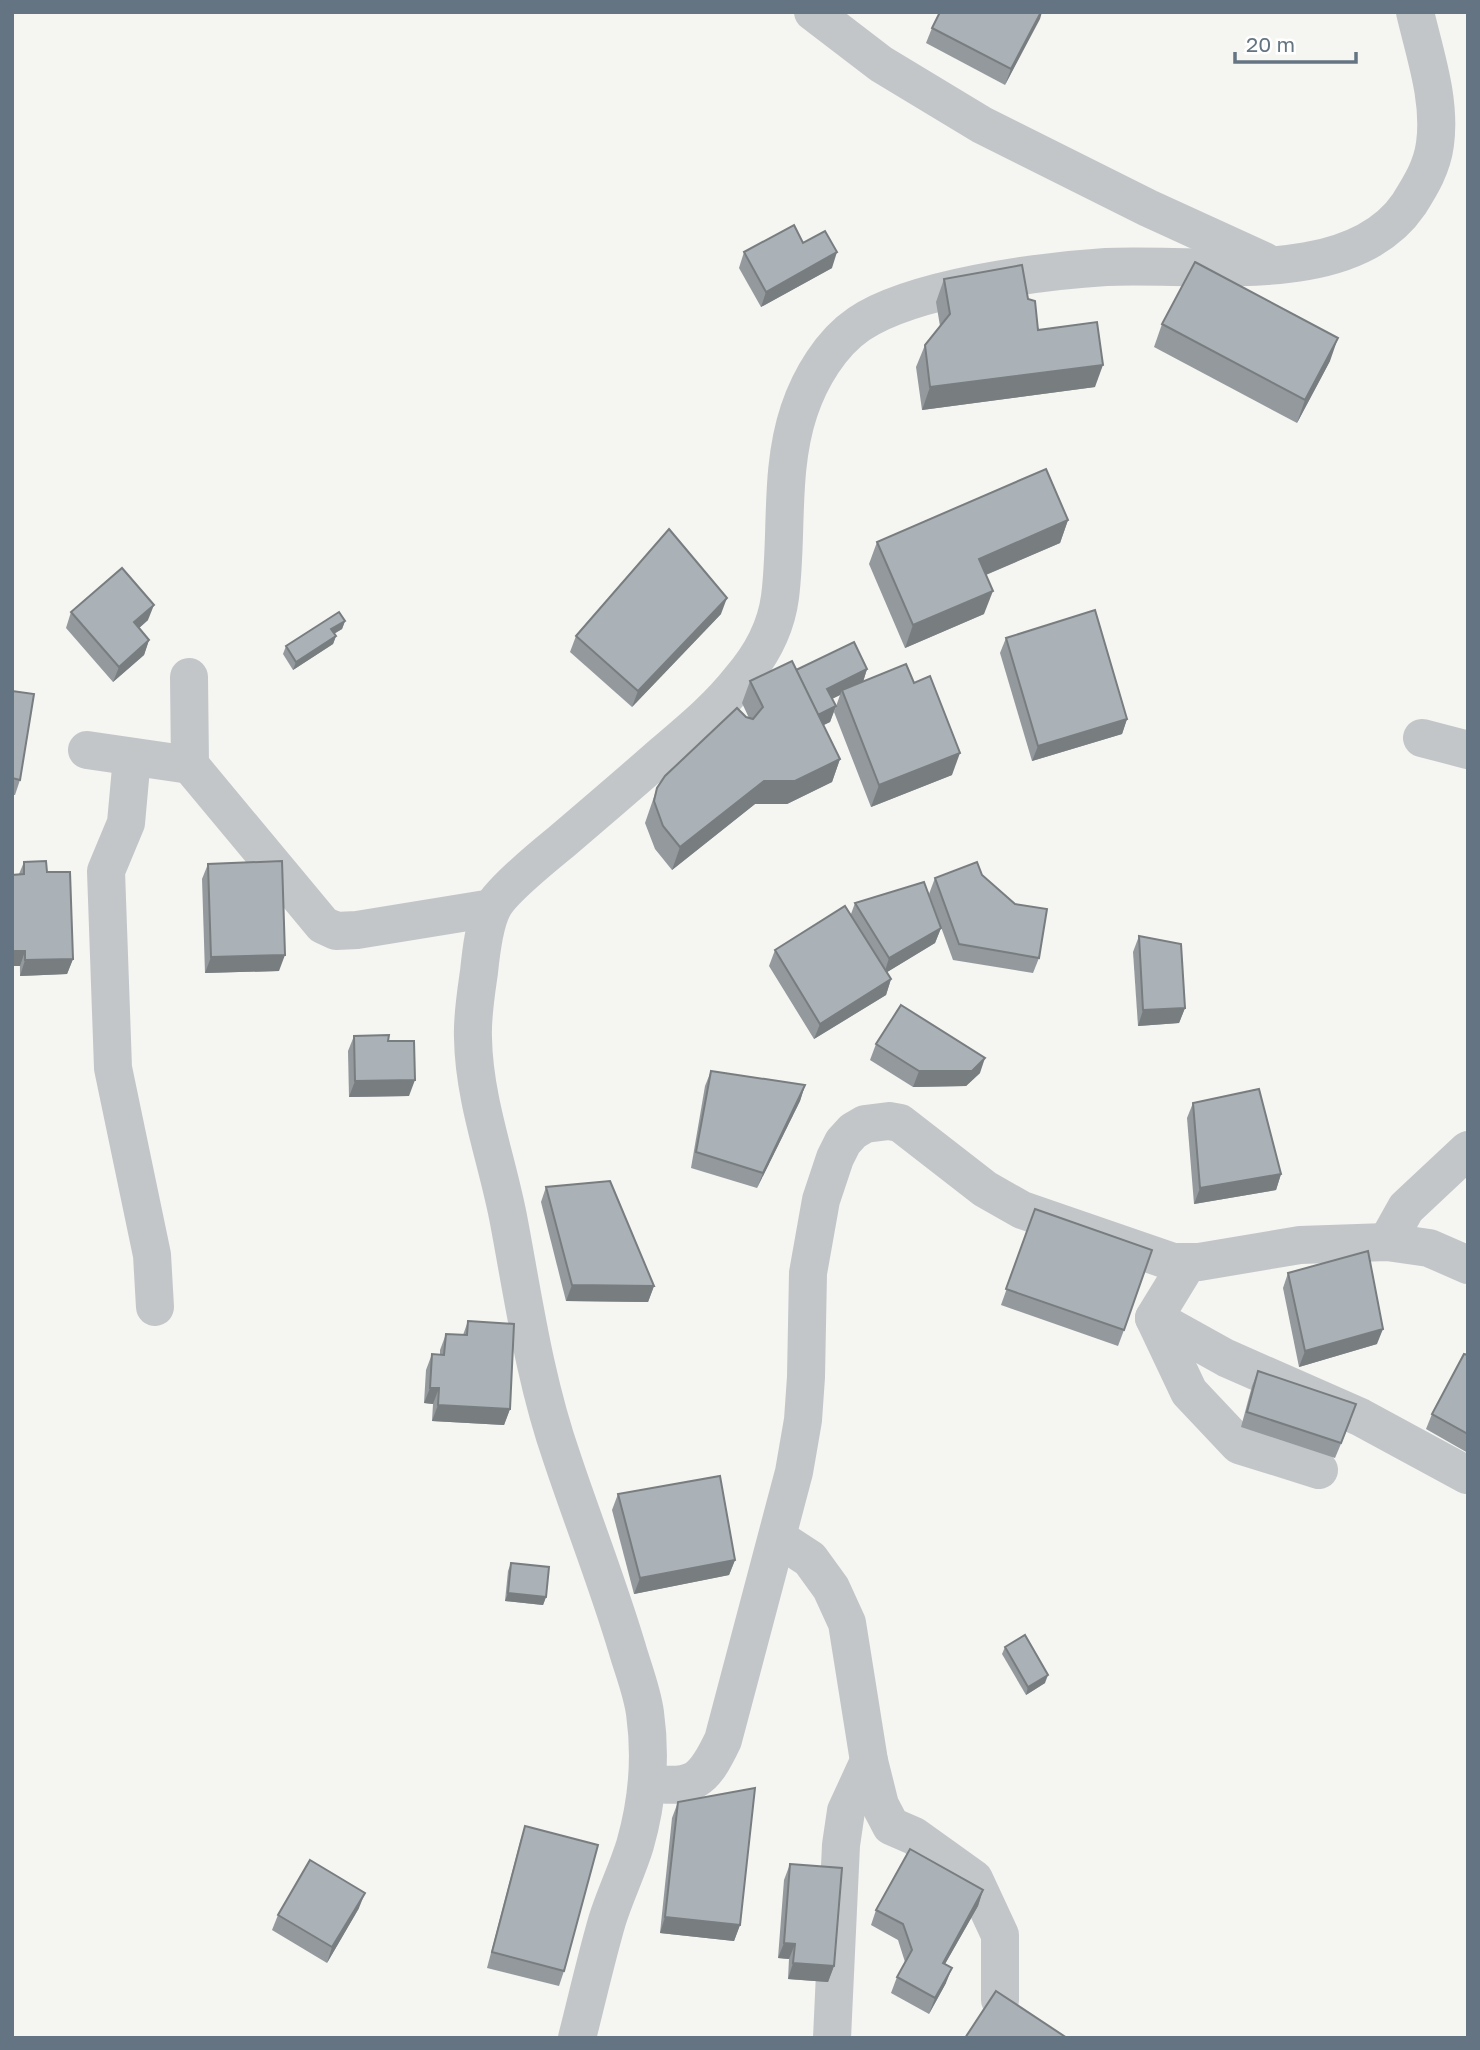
<svg xmlns="http://www.w3.org/2000/svg" width="1480" height="2050" viewBox="0 0 1480 2050" font-family="'Golos Text',sans-serif">
<style>
.lines{fill:none;stroke-linecap:round;stroke-linejoin:round}
.minor{stroke:#c2c6c9;stroke-width:38}
.wall{fill:#93999d}
.shaded-wall{fill:#787d80}
.building{fill:#abb2b7;stroke:#787d80;stroke-width:2}
</style>
<rect width="100%" height="100%" fill="#f5f5f1"/>
<g class="lines">
<g class="minor">
<path d="M813,12L881,64L982,125L1148,208L1264,261"/>
<path d="M189,677L190,765L323,925L336,931L357,930L492,908"/>
<path d="M1422,738L1468,750"/>
<path d="M87,750L190,765"/>
<path d="M132,757L126,823L106,871L113,1068L152,1255L155,1307"/>
<path d="M1387,1242L1406,1208L1468,1150"/>
<path d="M1187,1264L1154,1318L1226,1358L1360,1417L1467,1475"/>
<path d="M1154,1318L1189,1392L1239,1445L1319,1470"/>
<path d="M778,1538L810,1559L831,1588L847,1623L869,1761L880,1805L891,1826L914,1836L974,1879L1000,1935V2000"/>
<path d="M648,1783C694,1789 703,1782 723,1740L794,1472L803,1420L806,1377L808,1273L821,1200L835,1158L843,1142L853,1131L865,1124L889,1121L900,1123L985,1189L1022,1210L1173,1262H1199L1300,1245L1387,1242L1429,1248L1468,1265"/>
<path d="M577,2038C587,1999 596,1959 607,1921C615,1895 627,1871 635,1845C647,1803 651,1756 645,1713C642,1691 633,1669 627,1648C608,1584 583,1521 562,1458C535,1381 524,1302 509,1222C498,1162 474,1101 473,1038C472,1017 476,993 479,972C481,952 484,924 493,907C502,890 545,855 561,842C595,813 629,784 663,754C690,731 718,708 740,680C760,657 776,628 780,597C788,535 779,471 799,411C810,378 831,343 859,324C912,288 1041,271 1106,267C1195,262 1351,290 1409,204C1421,185 1432,167 1435,144C1441,100 1425,55 1415,12"/>
<path d="M832,2038L841,1845L846,1811L869,1761"/>
</g>
</g>
<g class="wall">
<path d="M940,12H1042L1005,85L926,43L932,28Z"/>
<path d="M803,243L832,268L761,307L739,268L744,252Z"/>
<path d="M944,279L1028,299L1038,330L1095,387L922,410L916,367L925,345L940,326L936,302Z"/>
<path d="M1162,324L1330,361L1297,423L1154,347Z"/>
<path d="M1068,520L1060,543L986,575L984,614L905,648L869,564L877,542Z"/>
<path d="M71,612L148,620L139,628L149,640L144,655L113,682L66,628Z"/>
<path d="M721,614L632,707L570,652L576,636Z"/>
<path d="M345,621L342,629L334,634L336,636L333,644L293,670L283,654L286,646Z"/>
<path d="M1006,638L1127,719L1122,734L1032,761L1000,653Z"/>
<path d="M867,669L863,682L952,775L871,807L834,712L840,695L832,699L836,706L830,722L823,725L840,759L832,782L787,804H755L672,870L655,849L645,823L657,788L746,717L749,718L742,703L750,681L796,670Z"/>
<path d="M12,691L20,780L15,795H12Z"/>
<path d="M24,862L47,872L73,959L67,974L20,976L19,874Z"/>
<path d="M208,864L279,971L205,973L202,879Z"/>
<path d="M935,878L1039,958L1033,973L953,960L929,894Z"/>
<path d="M855,903L941,928L935,943L887,972L891,979L886,995L814,1039L769,966L775,950L851,914Z"/>
<path d="M1139,936L1185,1008L1179,1023L1138,1026L1133,952Z"/>
<path d="M354,1036L388,1041L409,1096L349,1097L348,1051Z"/>
<path d="M876,1044L980,1073L966,1086L913,1087L870,1060Z"/>
<path d="M711,1071L805,1085L800,1101L757,1188L691,1168L705,1086Z"/>
<path d="M1193,1103L1281,1174L1276,1190L1194,1204L1187,1118Z"/>
<path d="M546,1187L654,1286L648,1302L566,1301L541,1202Z"/>
<path d="M1035,1209L1124,1330L1118,1346L1001,1305Z"/>
<path d="M1288,1273L1377,1344L1299,1367L1283,1288Z"/>
<path d="M468,1321L510,1409L504,1425L432,1421L433,1404L424,1403L426,1370L432,1354H440V1350L446,1334L463,1335Z"/>
<path d="M1468,1355V1453L1426,1429L1432,1414Z"/>
<path d="M1258,1371L1351,1420L1335,1458L1241,1427L1252,1386Z"/>
<path d="M618,1494L735,1560L729,1575L634,1594L612,1510Z"/>
<path d="M511,1563L546,1597L543,1605L505,1601L508,1571Z"/>
<path d="M1005,1647L1045,1683L1026,1695L1002,1654Z"/>
<path d="M678,1802L740,1925L734,1941L660,1933L672,1818Z"/>
<path d="M525,1826L564,1971L559,1986L487,1968L520,1842Z"/>
<path d="M790,1864L834,1966L828,1982L788,1979L789,1959L778,1958L784,1880Z"/>
<path d="M983,1890L978,1906L945,1964L946,1983L929,2014L891,1993L897,1977L905,1962L898,1940L871,1925L876,1910Z"/>
<path d="M359,1908L327,1963L272,1930L278,1915Z"/>
</g>
<g class="shaded-wall">
<path d="M1041,12H1042L1040,19L1005,85L1011,69Z"/>
<path d="M837,252L832,268L761,307L766,292Z"/>
<path d="M1338,338L1330,361L1297,423L1305,400Z"/>
<path d="M1103,365L1095,387L922,410L930,387Z"/>
<path d="M1068,520L1060,543L971,581L979,559Z"/>
<path d="M993,591L984,614L905,648L913,625Z"/>
<path d="M727,598L721,614L632,707L638,691Z"/>
<path d="M154,605L148,620L128,638L134,622Z"/>
<path d="M345,621L342,629L328,637L331,629Z"/>
<path d="M336,636L333,644L293,670L296,662Z"/>
<path d="M149,640L144,655L113,682L119,667Z"/>
<path d="M867,669L862,685L842,690L840,695L821,704L827,689Z"/>
<path d="M836,706L830,722L808,733L813,717Z"/>
<path d="M1127,719L1122,734L1032,761L1038,746Z"/>
<path d="M960,753L952,775L871,807L879,785Z"/>
<path d="M840,759L832,782L787,804H755L672,870L680,847L764,781Z"/>
<path d="M941,928L935,943L884,974L889,958Z"/>
<path d="M12,951H25L20,966H12Z"/>
<path d="M285,955L279,971L205,973L211,957Z"/>
<path d="M73,959L67,974L20,976L25,960Z"/>
<path d="M891,979L886,995L814,1039L820,1024Z"/>
<path d="M1185,1008L1179,1023L1138,1026L1143,1010Z"/>
<path d="M985,1058L980,1073L966,1086L913,1087L919,1071Z"/>
<path d="M415,1080L409,1096L349,1097L355,1081Z"/>
<path d="M805,1085L800,1101L757,1188L763,1173Z"/>
<path d="M1281,1174L1276,1190L1194,1204L1200,1188Z"/>
<path d="M572,1285L654,1286L648,1302L566,1301Z"/>
<path d="M1383,1329L1377,1344L1299,1367L1305,1351Z"/>
<path d="M430,1388H439L433,1404L424,1403Z"/>
<path d="M438,1405L510,1409L504,1425L432,1421Z"/>
<path d="M735,1560L729,1575L634,1594L640,1578Z"/>
<path d="M508,1593L546,1597L543,1605L505,1601Z"/>
<path d="M1048,1675L1045,1683L1026,1695L1028,1687Z"/>
<path d="M983,1890L978,1906L937,1978L943,1963Z"/>
<path d="M365,1893L359,1908L327,1963L332,1947Z"/>
<path d="M665,1917L740,1925L734,1941L660,1933Z"/>
<path d="M784,1943L795,1944L789,1959L778,1958Z"/>
<path d="M793,1963L834,1966L828,1982L788,1979Z"/>
<path d="M952,1968L946,1983L929,2014L935,1998Z"/>
</g>
<g class="building">
<path d="M940,12H1041L1011,69L932,28Z"/>
<path d="M794,225L803,243L825,231L837,252L766,292L744,252Z"/>
<path d="M1195,262L1338,338L1305,400L1162,324Z"/>
<path d="M1022,265L1028,299L1035,301L1038,330L1097,322L1103,365L930,387L925,345L950,314L944,279Z"/>
<path d="M1046,469L1068,520L979,559L993,591L913,625L877,542Z"/>
<path d="M669,529L727,598L638,691L576,636Z"/>
<path d="M122,568L154,605L134,622L149,640L119,667L71,612Z"/>
<path d="M1095,610L1127,719L1038,746L1006,638Z"/>
<path d="M339,612L345,621L331,629L336,636L296,662L286,646Z"/>
<path d="M854,642L867,669L827,689L836,706L818,715L796,670Z"/>
<path d="M792,661L840,759L795,781H764L680,847L663,826L654,801L657,788L665,776L737,708L746,717L753,719L763,707L750,681Z"/>
<path d="M906,664L914,683L930,676L960,753L879,785L842,690Z"/>
<path d="M12,691L34,694L20,780L12,778Z"/>
<path d="M46,861L47,872H70L73,959L25,960V951H12V875L24,874V862Z"/>
<path d="M282,861L285,955L211,957L208,864Z"/>
<path d="M977,862L982,875L1015,904L1047,909L1039,958L959,944L935,878Z"/>
<path d="M924,882L941,928L889,958L855,903Z"/>
<path d="M845,906L891,979L820,1024L775,950Z"/>
<path d="M1139,936L1181,944L1185,1008L1143,1010Z"/>
<path d="M901,1005L985,1058L972,1071H919L876,1044Z"/>
<path d="M389,1035L388,1041H414L415,1080L355,1081L354,1036Z"/>
<path d="M711,1071L805,1085L763,1173L696,1152Z"/>
<path d="M1259,1089L1281,1174L1200,1188L1193,1103Z"/>
<path d="M610,1181L654,1286L572,1285L546,1187Z"/>
<path d="M1035,1209L1152,1250L1124,1330L1006,1289Z"/>
<path d="M1368,1251L1383,1329L1305,1351L1288,1273Z"/>
<path d="M468,1321L514,1324L510,1409L438,1405L439,1388H430L432,1354L444,1355L446,1334L467,1335Z"/>
<path d="M1464,1354L1468,1355V1434L1432,1414Z"/>
<path d="M1258,1371L1356,1404L1341,1443L1247,1412Z"/>
<path d="M720,1476L735,1560L640,1578L618,1494Z"/>
<path d="M511,1563L549,1567L546,1597L508,1593Z"/>
<path d="M1025,1635L1048,1675L1028,1687L1005,1647Z"/>
<path d="M755,1788L740,1925L665,1917L678,1802Z"/>
<path d="M525,1826L598,1845L564,1971L492,1952Z"/>
<path d="M910,1849L983,1890L943,1963L952,1968L935,1998L897,1977L912,1950L903,1924L876,1910Z"/>
<path d="M310,1860L365,1893L332,1947L278,1915Z"/>
<path d="M790,1864L842,1868L834,1966L793,1963L795,1944L784,1943Z"/>
<path d="M996,1991L1067,2038H965Z"/>
</g>
<rect width="1480" height="2050" fill="none" stroke="#647482" stroke-width="28"/>
<path d="M1235 52v10h121v-10" fill="none" stroke="#647482" stroke-width="3.5"/>
<text x="1246" y="52" font-size="21" fill="#647482" stroke="#ffffff" stroke-width="5" paint-order="stroke">20 m</text>
</svg>
